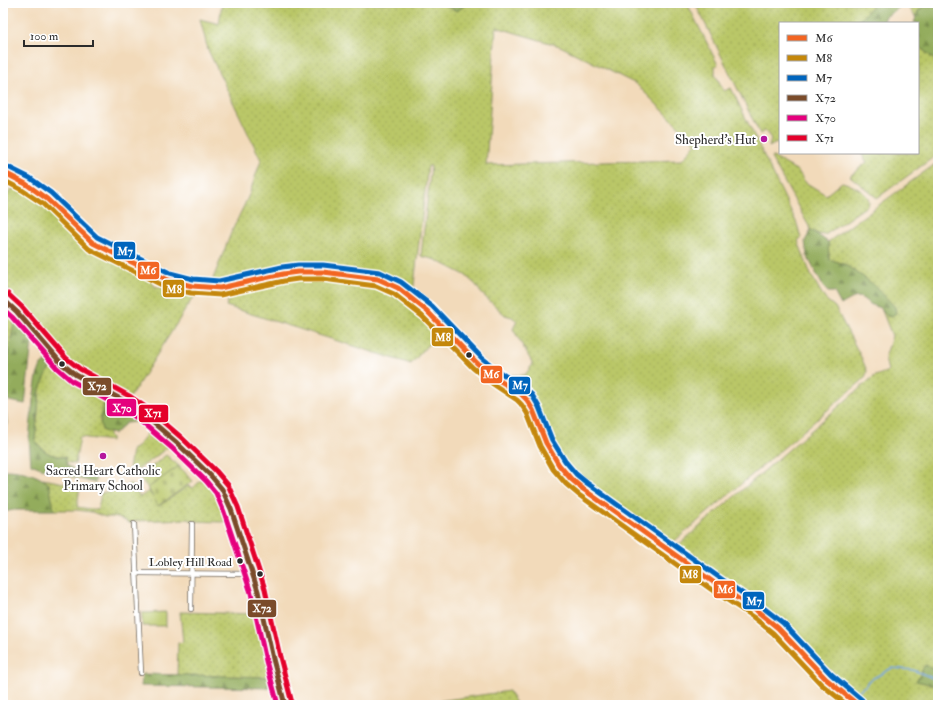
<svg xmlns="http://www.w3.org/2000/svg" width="941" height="708" viewBox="0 0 941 708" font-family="'IM FELL Double Pica',serif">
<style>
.green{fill:url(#green-dots);stroke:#72794a;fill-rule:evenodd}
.forest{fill:url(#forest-firs);stroke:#5f6c44}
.cemetery{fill:url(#cemetery-stones);stroke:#72794a}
.pitch{fill:#bac768;stroke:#72794a}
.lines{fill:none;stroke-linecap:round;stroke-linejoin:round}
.stream{stroke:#75a7e1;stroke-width:1.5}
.minor-casing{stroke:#71685d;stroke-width:6}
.tertiary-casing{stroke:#71685d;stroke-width:8}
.trunk-casing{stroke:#71685d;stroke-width:10}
.minor{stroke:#fff;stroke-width:4.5}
.tertiary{stroke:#fff;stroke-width:6}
.trunk{stroke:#fabb8c;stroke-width:8}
.bus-1-casing{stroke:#fff;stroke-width:8}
.bus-2-casing{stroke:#fff;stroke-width:8}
.bus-3-casing{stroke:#fff;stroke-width:8}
.bus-4-casing{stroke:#fff;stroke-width:8}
.bus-5-casing{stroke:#fff;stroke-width:8}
.bus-6-casing{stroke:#fff;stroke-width:8}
.bus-1{stroke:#f26522;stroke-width:5}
.bus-2{stroke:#c4870b;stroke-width:5}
.bus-3{stroke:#0065bd;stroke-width:5}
.bus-4{stroke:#7a4b2a;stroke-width:5}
.bus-5{stroke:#e5007d;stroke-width:5}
.bus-6{stroke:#e4002b;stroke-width:5}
.poi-dot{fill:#b5179e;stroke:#fff;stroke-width:1.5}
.bus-dot{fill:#2b2b2b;stroke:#fff;stroke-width:1.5}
.labels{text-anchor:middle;stroke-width:4;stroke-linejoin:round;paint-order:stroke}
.bus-label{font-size:12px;fill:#2b2b2b;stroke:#fff;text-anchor:end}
.poi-label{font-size:13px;fill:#2b2b2b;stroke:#fff;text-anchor:end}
.line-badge{stroke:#fff;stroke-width:1.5}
.badge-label{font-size:11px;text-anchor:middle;font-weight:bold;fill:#fff}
</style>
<defs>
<pattern id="green-dots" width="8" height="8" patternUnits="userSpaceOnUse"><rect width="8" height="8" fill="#bac768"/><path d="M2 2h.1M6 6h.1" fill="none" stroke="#a0ab5a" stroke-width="1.8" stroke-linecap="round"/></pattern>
<pattern id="forest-firs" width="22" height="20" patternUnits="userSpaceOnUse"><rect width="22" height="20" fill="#93ac5c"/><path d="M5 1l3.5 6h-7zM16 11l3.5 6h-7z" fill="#788c4c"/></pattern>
<pattern id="cemetery-stones" width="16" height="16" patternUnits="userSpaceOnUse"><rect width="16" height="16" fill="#bac768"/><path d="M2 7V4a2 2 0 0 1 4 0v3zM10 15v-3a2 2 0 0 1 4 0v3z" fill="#a0ab5a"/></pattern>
</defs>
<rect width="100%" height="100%" fill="#fff"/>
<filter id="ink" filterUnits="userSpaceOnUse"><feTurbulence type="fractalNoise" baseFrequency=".025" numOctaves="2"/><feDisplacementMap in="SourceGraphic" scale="8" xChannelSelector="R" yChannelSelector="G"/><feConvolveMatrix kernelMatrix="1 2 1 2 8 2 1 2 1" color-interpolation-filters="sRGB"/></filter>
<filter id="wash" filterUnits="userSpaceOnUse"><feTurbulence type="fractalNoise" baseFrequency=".012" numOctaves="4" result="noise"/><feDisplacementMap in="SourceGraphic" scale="16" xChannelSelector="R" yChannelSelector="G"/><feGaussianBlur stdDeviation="0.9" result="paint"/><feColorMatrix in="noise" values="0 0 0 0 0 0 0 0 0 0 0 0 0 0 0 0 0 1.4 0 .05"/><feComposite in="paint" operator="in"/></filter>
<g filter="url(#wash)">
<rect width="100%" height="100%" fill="#f2daba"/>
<g class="green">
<path d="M222,3H441L457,11L468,3H687L718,65L715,66V74L724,91L731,88L791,211L797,224L801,238L798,241L811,275L825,299L835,307L861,357L867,371L865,378L671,544L568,469L548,436L533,400L523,390L509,380L511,375H525L533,364L513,329L517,321L512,317L505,315L481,293L476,285L465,275L436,260L421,256L431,166H428L413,293L390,277L378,273L310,266L286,268L235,281L211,284L231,233L249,195L261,160L208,50L200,19L219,24ZM496,27L560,46L636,84L696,143L682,160L486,165Z"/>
<path d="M695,3H875L857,23H780V141L769,147L771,139L767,132L764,131L760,134Z"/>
<path d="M906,3H928L918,11L916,18L910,9L904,5Z"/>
<path d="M919,46L938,63V154L877,198L850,176L867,162L861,153H918Z"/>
<path d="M773,157L798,171L805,182L826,195L842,182C851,184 874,195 868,205L825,235L818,234L811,230L771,158Z"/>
<path d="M938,162V535L933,541L938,547V670L925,666L938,675V705H870L846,685L780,624L676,547L873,377L888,371L885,358L892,336L881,308L887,316H892L844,264L829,259L828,242Z"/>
<path d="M19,184L41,199L55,210L82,238L92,245L149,277L154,286L194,296L129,399L70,366L33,324L3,282V197Z"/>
<path d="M302,274C326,274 372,277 392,288C409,296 427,316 441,330L411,364L226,306L232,290L279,278Z"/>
<path d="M3,308L15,319L5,370L3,395Z"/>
<path d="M49,367L106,399C102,409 97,421 103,431L109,433V436L111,437V441L80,437L75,464L66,462L65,457C50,456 43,452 35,440L40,389Z"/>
<path d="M153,426L173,443L154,458L128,476L132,450L136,448Z"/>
<path d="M166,455L179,466L148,488L139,477Z"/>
<path d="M205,476C218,490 224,502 230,520L222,522L192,521L188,519L135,521L132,524L118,517H105L92,512L77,510H54L49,484L43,479L80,486L77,507L98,510L101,493L124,488L130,483L140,497L149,491L159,506L188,486L193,488Z"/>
<path d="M180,612L257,614L271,677L177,676L178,643L183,642Z"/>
<path d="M509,691L517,705H411Z"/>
</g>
<g class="forest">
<path d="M441,3H468L457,11Z"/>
<path d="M875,3H906L885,17L884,23H857Z"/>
<path d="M928,3H938V63L919,46L918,47V23H914L918,11Z"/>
<path d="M811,230L828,242L829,259L844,264L862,276L874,285L895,307L896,313L892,316H887L881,308C858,303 867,288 841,305L834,292H828L824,288L807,256L805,241Z"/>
<path d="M15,319L32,341L25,404L9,401L3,395L5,370Z"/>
<path d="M48,361H51V365L40,389L35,440C43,452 50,456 65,457L67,465L77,471L80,475L96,479L95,483L46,470L31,464L29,439L33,400L37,376L41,365Z"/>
<path d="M94,390L117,401L145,419L143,421L126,423L114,434L103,431C97,421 102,409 106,399L92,391Z"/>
<path d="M3,410L6,413L7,424L3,432Z"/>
<path d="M3,470C20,470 36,473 49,484L54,510H14L3,512Z"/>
<path d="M925,665L938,670V686L916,681Z"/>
<path d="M142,674L271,677L274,688L141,686Z"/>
</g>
<path class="cemetery" d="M179,466L193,481L158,506L148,488Z"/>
<path class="pitch" d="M166,612V626H142V613Z"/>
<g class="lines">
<g class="stream">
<path d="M935,541L938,540"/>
<path d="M857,692L866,685L868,681L892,668L913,670L938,680"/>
</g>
</g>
</g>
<g filter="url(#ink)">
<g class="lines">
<g class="minor-casing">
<g id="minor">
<path d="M134,524L141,673"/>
<path d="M136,573L252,574"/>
<path d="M191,609L192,524"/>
</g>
</g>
<g class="tertiary-casing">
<path id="tertiary" d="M3,172C24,182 43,194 60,210C71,221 80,233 93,243L168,280L192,286L220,288L283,274L298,272H323L378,279L398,288L427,311L477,363L497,379L521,394L527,400L533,410L546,443L559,465L571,479L583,489L716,584L757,611L778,628L826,679L858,705"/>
</g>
<g class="trunk-casing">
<path id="trunk" d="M3,299L17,312L61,363L76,375L128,403L142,413L177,443L211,476L222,489L231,509L258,591L273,659L285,705"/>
</g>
<use href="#minor" class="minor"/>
<use href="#tertiary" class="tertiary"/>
<use href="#trunk" class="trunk"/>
<g class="bus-1-casing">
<path id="bus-1" d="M3,172L26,184L47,199L93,243L168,280L192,286L220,288L283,274L298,272H323L378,279L398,288L427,311L477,363L497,379L521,394L527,400L533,410L546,443L559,465L571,479L583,489L716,584L757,611L778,628L826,679L858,705"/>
</g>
<g class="bus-2-casing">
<path id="bus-2" d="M3,180L22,190L43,204L89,249L166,287L191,293L220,295L284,281L298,279H323L376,286L394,294L422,316L473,368L493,384L517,400L521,404L527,413L540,446L553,469L566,484L579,495L712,590L753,617L773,633L821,684L847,705"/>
</g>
<g class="bus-3-casing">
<path id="bus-3" d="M6,166L30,178L51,193L97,237L170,273L193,279L219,281L282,267L298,265H323L380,272L401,282L432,306L482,358L501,373L525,389L532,395L539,407L552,440L565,461L576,474L587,483L720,578L761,606L783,623L831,674L862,700"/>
</g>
<g class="bus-4-casing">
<path id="bus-4" d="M3,299L17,312L61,363L76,375L128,403L142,413L177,443L211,476L222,489L231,509L258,591L273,659L285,705"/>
</g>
<g class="bus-5-casing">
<path id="bus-5" d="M3,309L12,317L57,368L72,381L124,409L138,419L172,448L206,481L216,493L224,512L251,593L266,661L278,705"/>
</g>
<g class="bus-6-casing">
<path id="bus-6" d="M8,294L22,307L66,358L80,369L131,397L147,408L182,438L216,471L228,485L238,507L265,589L280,657L292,703"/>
</g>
<use href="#bus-1" class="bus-1"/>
<use href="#bus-2" class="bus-2"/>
<use href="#bus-3" class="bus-3"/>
<use href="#bus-4" class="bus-4"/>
<use href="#bus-5" class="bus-5"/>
<use href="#bus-6" class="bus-6"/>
</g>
</g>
<g class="poi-dot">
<circle cx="764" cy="139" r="4"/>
<circle cx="103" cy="456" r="4"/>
</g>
<g class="bus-dot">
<circle cx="469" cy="355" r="3.5"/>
<circle cx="62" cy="364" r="3.5"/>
<circle cx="240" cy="561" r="3.5"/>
<circle cx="260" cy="574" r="3.5"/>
</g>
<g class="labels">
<g class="bus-label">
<text x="232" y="566">Lobley Hill Road</text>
</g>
<g class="poi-label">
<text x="756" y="144">Shepherd's Hut</text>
<text x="103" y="475" text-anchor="middle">Sacred Heart Catholic<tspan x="103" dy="15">Primary School</tspan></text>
</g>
</g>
<g class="line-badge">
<rect x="113" y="241" width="23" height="19" rx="4" fill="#0065bd"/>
<rect x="137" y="261" width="23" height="19" rx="4" fill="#f26522"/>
<rect x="162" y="279" width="23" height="19" rx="4" fill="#c4870b"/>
<rect x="431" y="327" width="23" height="20" rx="4" fill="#c4870b"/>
<rect x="480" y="365" width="23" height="19" rx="4" fill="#f26522"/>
<rect x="508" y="376" width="23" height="19" rx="4" fill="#0065bd"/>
<rect x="82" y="377" width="30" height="19" rx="4" fill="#7a4b2a"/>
<rect x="106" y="398" width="31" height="19" rx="4" fill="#e5007d"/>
<rect x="138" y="404" width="31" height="19" rx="4" fill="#e4002b"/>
<rect x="679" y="565" width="23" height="19" rx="4" fill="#c4870b"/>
<rect x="713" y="580" width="23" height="19" rx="4" fill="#f26522"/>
<rect x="742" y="591" width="23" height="19" rx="4" fill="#0065bd"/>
<rect x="247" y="599" width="30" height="19" rx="4" fill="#7a4b2a"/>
</g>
<g class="badge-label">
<text x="125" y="255">M7</text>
<text x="148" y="274">M6</text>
<text x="174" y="293">M8</text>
<text x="443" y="341">M8</text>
<text x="491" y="378">M6</text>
<text x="520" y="389">M7</text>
<text x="97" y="390">X72</text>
<text x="122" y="412">X70</text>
<text x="153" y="417">X71</text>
<text x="690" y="578">M8</text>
<text x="725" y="593">M6</text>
<text x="754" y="605">M7</text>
<text x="262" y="612">X72</text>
</g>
<rect width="941" height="708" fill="none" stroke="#fff" stroke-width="16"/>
<rect x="779" y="22" width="140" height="132" fill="#ffffff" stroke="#aaaaaa"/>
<rect x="787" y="35" width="20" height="6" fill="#f26522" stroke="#aaaaaa"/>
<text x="815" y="42" font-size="12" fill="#2b2b2b">M6</text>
<rect x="787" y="55" width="20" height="6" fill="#c4870b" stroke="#aaaaaa"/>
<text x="815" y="62" font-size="12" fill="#2b2b2b">M8</text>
<rect x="787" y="75" width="20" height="6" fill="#0065bd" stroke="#aaaaaa"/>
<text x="815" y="82" font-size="12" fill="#2b2b2b">M7</text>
<rect x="787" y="95" width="20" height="6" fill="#7a4b2a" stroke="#aaaaaa"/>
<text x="815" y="102" font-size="12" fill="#2b2b2b">X72</text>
<rect x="787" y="115" width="20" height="6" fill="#e5007d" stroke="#aaaaaa"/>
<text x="815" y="122" font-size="12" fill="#2b2b2b">X70</text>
<rect x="787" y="135" width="20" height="6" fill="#e4002b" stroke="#aaaaaa"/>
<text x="815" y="142" font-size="12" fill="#2b2b2b">X71</text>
<path d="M24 40v6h69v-6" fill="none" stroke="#2b2b2b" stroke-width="2"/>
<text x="30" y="40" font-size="12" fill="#2b2b2b" stroke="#ffffff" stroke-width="3" paint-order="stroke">100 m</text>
</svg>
